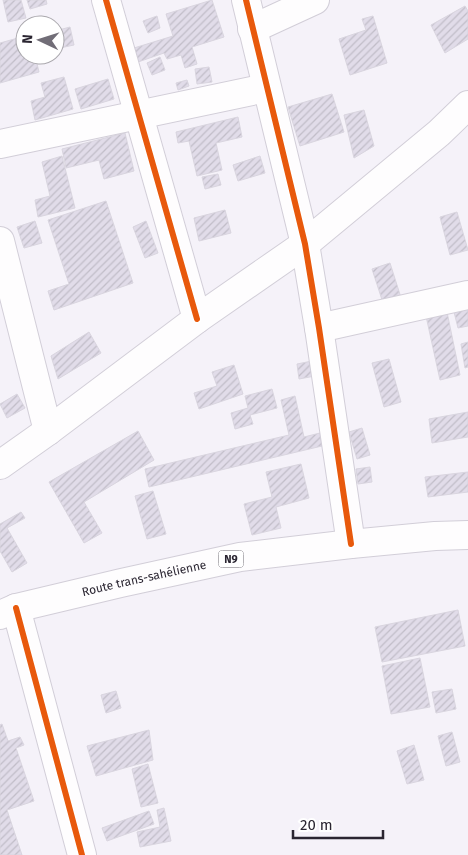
<svg xmlns="http://www.w3.org/2000/svg" width="468" height="855" viewBox="0 0 468 855" font-family="'Fira Sans',sans-serif">
<style>
.building{fill:url(#building-hatch);stroke:#d9d5df}
.lines{fill:none;stroke-linecap:round;stroke-linejoin:round}
.minor-casing{stroke:#d2ced8;stroke-width:30}
.highway-casing{stroke:#d2ced8;stroke-width:30}
.minor{stroke:#fefdfe;stroke-width:28}
.highway{stroke:#fefdfe;stroke-width:28}
.cycleway-casing{stroke:#fff;stroke-width:9}
.cycleway{stroke:#e8590c;stroke-width:6}
.labels{text-anchor:middle;stroke-width:4;stroke-linejoin:round;paint-order:stroke}
.shield{fill:#fff;stroke:#6a666f;stroke-width:1}
.shield-label{font-size:11px;font-weight:bold;fill:#2a2531}
.street-label{font-size:12px;fill:#2a2531;stroke:#fff}
</style>
<defs>
<pattern id="building-hatch" width="6" height="6" patternUnits="userSpaceOnUse" patternTransform="scale(1.25)"><rect width="6" height="6" fill="#e1dce9"/><path d="M-1 1l2-2M0 6l6-6M5 7l2-2" fill="none" stroke="#c1bdc8"/></pattern>
</defs>
<rect width="100%" height="100%" fill="#f5f2f9"/>
<g class="building">
<path d="M3,0H21L26,18L8,22Z"/>
<path d="M27,0H46L47,4L30,9Z"/>
<path d="M212,0L224,37L192,47L197,64L185,68L181,55L167,59L164,53L138,62L134,48L173,36L166,14Z"/>
<path d="M465,6L468,11V39L445,53L431,25Z"/>
<path d="M157,16L160,28L148,33L143,21Z"/>
<path d="M373,16L387,63L350,75L339,39L366,30L362,19Z"/>
<path d="M70,27L74,45L55,49V31Z"/>
<path d="M25,36V55H35L39,72L0,83V43Z"/>
<path d="M160,57L165,70L152,75L147,63Z"/>
<path d="M209,67L212,82L197,84L195,69Z"/>
<path d="M64,77L73,109L35,120L31,101L45,97L41,83Z"/>
<path d="M108,79L114,99L81,109L75,89Z"/>
<path d="M187,80L189,86L178,90L176,83Z"/>
<path d="M332,94L344,132L300,146L288,107Z"/>
<path d="M364,110L374,146L354,158L344,115Z"/>
<path d="M238,117L242,137L216,143L222,170L197,176L189,141L178,143L176,132Z"/>
<path d="M125,133L134,171L104,179L99,160L66,168L62,149Z"/>
<path d="M62,156L75,208L38,217L35,200L50,196L42,162Z"/>
<path d="M260,156L265,173L238,181L233,165Z"/>
<path d="M218,174L221,185L205,189L202,177Z"/>
<path d="M106,201L133,283L54,310L48,291L69,284L48,220Z"/>
<path d="M225,210L231,233L199,241L194,218Z"/>
<path d="M457,212L468,250L450,255L440,217Z"/>
<path d="M35,221L42,243L24,248L17,227Z"/>
<path d="M146,221L158,253L145,258L133,227Z"/>
<path d="M390,263L403,304L385,309L372,269Z"/>
<path d="M468,309V326L458,328L454,312Z"/>
<path d="M447,312L460,375L440,380L426,316Z"/>
<path d="M89,332L101,353L58,379L51,356Z"/>
<path d="M468,342V367L465,368L461,344Z"/>
<path d="M389,359L401,402L384,407L372,363Z"/>
<path d="M312,361L315,376L299,379L297,364Z"/>
<path d="M234,365L243,394L199,409L194,393L217,386L212,372Z"/>
<path d="M272,389L277,408L250,415L253,424L235,429L231,413L248,408L245,396Z"/>
<path d="M17,394L25,408L7,418L0,404Z"/>
<path d="M295,396L304,437L320,433L322,446L149,487L145,469L289,435L281,400Z"/>
<path d="M468,412V437L432,443L429,419Z"/>
<path d="M362,428L370,455L357,459L349,432Z"/>
<path d="M138,431L154,460L84,502L102,533L84,543L49,482Z"/>
<path d="M301,464L309,498L276,507L281,528L252,535L244,504L272,497L266,472Z"/>
<path d="M370,467L372,482L358,484L356,469Z"/>
<path d="M468,472V492L428,497L425,477Z"/>
<path d="M153,491L166,534L147,539L135,496Z"/>
<path d="M21,512L25,518L7,528L27,563L12,572L0,551V524Z"/>
<path d="M458,610L465,646L382,662L375,627Z"/>
<path d="M420,658L430,707L391,714L382,666Z"/>
<path d="M452,689L456,709L436,713L432,692Z"/>
<path d="M116,691L121,708L106,713L101,695Z"/>
<path d="M2,724L8,741L20,737L24,745L16,748L34,801L7,810L22,855H0V725Z"/>
<path d="M149,730L153,760L96,776L87,746Z"/>
<path d="M452,732L460,762L446,766L438,736Z"/>
<path d="M414,745L424,780L407,784L397,751Z"/>
<path d="M148,764L158,803L141,807L132,769Z"/>
<path d="M164,808L171,841L140,847L137,832L160,827L157,810Z"/>
<path d="M149,811L154,824L107,841L102,828Z"/>
</g>
<g class="lines">
<g class="minor-casing">
<g id="minor">
<path d="M106,0L197,319"/>
<path d="M246,0L305,244L319,328L351,544"/>
<path d="M252,29L315,0"/>
<path d="M0,144L266,88"/>
<path d="M0,241L48,431"/>
<path d="M319,328L468,295"/>
<path d="M16,608L82,855"/>
</g>
</g>
<g class="highway-casing">
<g id="highway">
<path d="M0,465L48,431L197,319L305,244L439,133L468,105"/>
<path id="s1" d="M0,615L16,608L121,583L240,557L351,544L435,536L468,535"/>
</g>
</g>
<use href="#minor" class="minor"/>
<use href="#highway" class="highway"/>
<g class="cycleway-casing">
<g id="cycleway">
<path d="M106,0L197,319"/>
<path d="M246,0L305,244L319,328L351,544"/>
<path d="M16,608L82,855"/>
</g>
</g>
<use href="#cycleway" class="cycleway"/>
</g>
<g class="labels">
<rect class="shield" x="218.5" y="550.5" width="25" height="17" rx="4"/>
<g class="shield-label">
<text x="231" y="563">N9</text>
</g>
<g class="street-label">
<text dy="4" stroke="none"><textPath href="#s1" startOffset="149">Route trans-sahélienne</textPath></text>
</g>
</g>
<g transform="translate(40 40) rotate(274)"><circle r="24" fill="#ffffff" stroke="#aaa8ad"/>
<path d="M0-4L9 19L0 12L-9 19Z" fill="#716d77"/>
<text y="-8" font-size="14" font-weight="bold" text-anchor="middle" fill="#2a2531">N</text>
</g>
<path d="M293 830v8h90v-8" fill="none" stroke="#2a2531" stroke-width="2.5"/>
<text x="300" y="830" font-size="15" fill="#2a2531" stroke="#ffffff" stroke-width="4" paint-order="stroke">20 m</text>
</svg>
